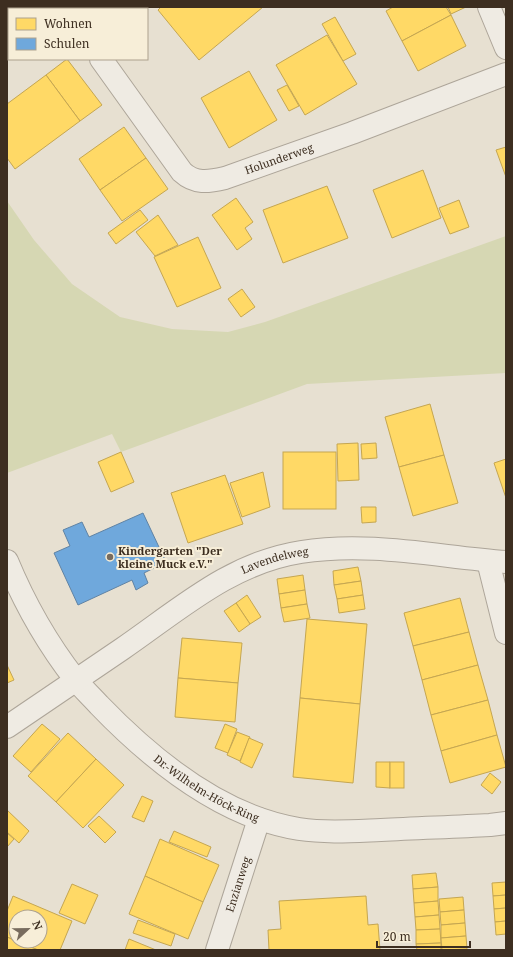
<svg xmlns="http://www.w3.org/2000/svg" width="513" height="957" viewBox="0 0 513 957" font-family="'Noto Serif',serif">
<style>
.green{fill:#d6d7b3}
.homes{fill:#ffd966;stroke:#c5a651}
.schools{fill:#6fa8dc;stroke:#6083a4}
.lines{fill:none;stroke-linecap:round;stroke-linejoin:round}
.street-casing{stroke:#ada599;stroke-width:24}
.street{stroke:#efebe3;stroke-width:22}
.poi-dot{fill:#786c5e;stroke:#f7eed8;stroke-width:1.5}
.labels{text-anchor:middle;stroke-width:4;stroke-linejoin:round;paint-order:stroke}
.street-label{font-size:11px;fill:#3d2e20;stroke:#f7eed8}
.poi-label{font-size:11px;font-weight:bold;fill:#3d2e20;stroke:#f7eed8;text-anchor:start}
</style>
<rect width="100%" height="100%" fill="#e7e0d1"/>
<path class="green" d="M7,201L34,240L72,284L120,317L172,329L228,332L265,322L506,236V373L307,384L121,452L112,434L7,473Z"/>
<g class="homes">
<path d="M161,7H263L199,60L158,10Z"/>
<path d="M393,7H446L451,15L402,41L386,11Z"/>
<path d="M448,7H466L451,14Z"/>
<path d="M451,15L466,46L418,71L402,41Z"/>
<path d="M335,17L356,54L343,61L322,24Z"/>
<path d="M327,35L357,84L305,115L276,65Z"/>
<path d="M67,59L102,105L80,121L46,75Z"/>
<path d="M249,71L277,120L229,148L201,98Z"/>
<path d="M46,75L80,121L15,169L7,158V104Z"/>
<path d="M287,85L299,106L289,111L277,90Z"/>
<path d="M124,127L146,158L100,190L79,159Z"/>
<path d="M506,147V177L496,150Z"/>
<path d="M146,158L168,189L122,221L100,190Z"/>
<path d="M423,170L441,218L392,238L373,190Z"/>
<path d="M327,186L348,238L283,263L263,210Z"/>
<path d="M236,198L253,222L245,228L252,239L237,250L212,215Z"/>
<path d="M459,200L469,227L450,234L439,208Z"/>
<path d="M140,210L148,220L116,244L108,233Z"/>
<path d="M158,215L178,245L155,256L136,232Z"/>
<path d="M198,237L221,288L177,307L154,257Z"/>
<path d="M242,289L255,307L241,317L228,299Z"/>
<path d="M430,404L444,455L399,467L385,417Z"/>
<path d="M358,443L359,480L338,481L337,444Z"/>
<path d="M376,443L377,458L362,459L361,444Z"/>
<path d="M121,452L134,482L111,492L98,462Z"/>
<rect x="283" y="452" width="53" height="57"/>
<path d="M444,455L458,503L413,516L399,467Z"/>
<path d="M506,459V498L494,463Z"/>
<path d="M263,472L270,507L242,517L230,483Z"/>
<path d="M225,475L243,524L188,543L171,493Z"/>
<path d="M361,507H376V522L362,523Z"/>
<path d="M358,567L361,581L334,585L333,571Z"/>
<path d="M303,575L305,590L279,594L277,579Z"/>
<path d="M361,581L363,595L337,599L334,585Z"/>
<path d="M305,590L307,604L281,608L279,594Z"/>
<path d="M247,595L261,617L250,624L236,603Z"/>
<path d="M363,595L365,609L339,613L337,599Z"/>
<path d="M460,598L469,632L413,646L404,613Z"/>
<path d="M236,603L250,624L239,632L224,611Z"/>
<path d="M307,604L310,618L284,622L281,608Z"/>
<path d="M307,619L367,624L360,704L300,698Z"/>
<path d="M469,632L478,665L422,680L413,646Z"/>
<path d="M182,638L242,643L238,683L178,678Z"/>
<path d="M7,665L14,680L7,683Z"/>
<path d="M478,665L488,700L431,715L422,680Z"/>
<path d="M178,678L238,683L235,722L175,717Z"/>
<path d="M300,698L360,704L353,783L293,777Z"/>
<path d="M488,700L497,735L441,751L431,715Z"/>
<path d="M42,724L60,739L31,772L13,756Z"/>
<path d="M225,724L237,729L228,753L215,748Z"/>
<path d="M237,732L250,737L240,761L227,755Z"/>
<path d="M68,733L96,759L56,802L28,776Z"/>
<path d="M497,735L506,767L450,783L441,751Z"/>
<path d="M249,738L263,744L252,768L240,762Z"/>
<path d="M96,759L124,785L83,828L56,802Z"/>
<path d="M376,762H390V788L376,787Z"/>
<rect x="390" y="762" width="14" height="26"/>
<path d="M490,773L501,782L492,794L481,785Z"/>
<path d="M142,796L153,801L144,822L132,817Z"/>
<path d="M7,810L29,831L19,843L7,832Z"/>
<path d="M99,816L116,832L105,843L88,826Z"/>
<path d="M174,831L211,847L207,857L169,842Z"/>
<path d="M7,833L14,839L7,847Z"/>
<path d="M160,839L219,865L203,902L145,876Z"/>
<path d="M436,873L438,887L413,889L412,875Z"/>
<path d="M145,876L203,902L188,939L129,914Z"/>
<path d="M506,882V895L493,896L492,883Z"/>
<path d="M72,884L98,895L85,924L59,913Z"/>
<path d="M438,887V901L414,903L413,889Z"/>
<path d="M506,895V908L494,909L493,896Z"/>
<path d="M13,896L72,921L60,950H38L17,941H40V917H16V941L7,937V911Z"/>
<path d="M366,896L368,925L378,924L380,950H269L268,930L281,929L279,901Z"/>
<path d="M463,897L464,910L440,912L439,899Z"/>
<path d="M438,901L439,915L415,917L414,903Z"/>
<path d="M506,908V921L495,922L494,909Z"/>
<path d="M464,910L465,923L441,925L440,912Z"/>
<path d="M439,915L440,929L416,930L415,917Z"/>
<path d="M138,920L175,934L171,946L133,933Z"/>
<path d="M506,921V934L496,935L495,922Z"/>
<path d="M465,923L466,936L441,938V925Z"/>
<path d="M440,929L441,943L416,944V930Z"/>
<path d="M466,936L467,949L442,950L441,938Z"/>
<path d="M7,937L16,941L38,950H7Z"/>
<path d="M129,939L156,950H125Z"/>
<path d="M441,943V950H417L416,944Z"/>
</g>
<path class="schools" d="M143,513L166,562L144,573L148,583L136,590L132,580L78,605L54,553L70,546L63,530L82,522L89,537Z"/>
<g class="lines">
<g class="street-casing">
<g id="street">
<path d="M64,7L65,9"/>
<path d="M489,7L506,48"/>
<path d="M30,9L33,7"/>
<path d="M7,28L9,27"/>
<path id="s1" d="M101,59L182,172C195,184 208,182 225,178L352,133L506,74"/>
<path id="s2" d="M7,561C24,602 47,643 75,679C82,688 91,696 99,705C152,760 223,817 299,829C326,833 354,831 381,830C417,828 454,827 490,825L506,823"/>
<path d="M488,561L506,633"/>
<path id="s3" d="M7,727C45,701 84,675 122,649C179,610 230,563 301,552C370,541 438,557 506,562"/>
<path id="s4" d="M217,950L259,819"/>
</g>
</g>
<use href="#street" class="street"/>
</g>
<circle class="poi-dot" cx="110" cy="557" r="4"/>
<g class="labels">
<g class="street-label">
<text dy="4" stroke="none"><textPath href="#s1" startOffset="242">Holunderweg</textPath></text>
<text dy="4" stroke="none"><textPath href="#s3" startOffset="317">Lavendelweg</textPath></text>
<text dy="4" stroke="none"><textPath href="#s2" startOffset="309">Dr.-Wilhelm-Höck-Ring</textPath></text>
<text dy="4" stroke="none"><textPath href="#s4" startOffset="69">Enzianweg</textPath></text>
</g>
<g class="poi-label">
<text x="118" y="555">Kindergarten "Der<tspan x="118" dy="13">kleine Muck e.V."</tspan></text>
</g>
</g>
<rect width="513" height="957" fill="none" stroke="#3d2e20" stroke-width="16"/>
<rect x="8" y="8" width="140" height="52" fill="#f7eed8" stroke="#ada18e"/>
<rect x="16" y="18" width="20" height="12" fill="#ffd966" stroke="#ada18e"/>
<text x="44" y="28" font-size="12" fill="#3d2e20">Wohnen</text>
<rect x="16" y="38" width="20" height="12" fill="#6fa8dc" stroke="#ada18e"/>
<text x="44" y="48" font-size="12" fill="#3d2e20">Schulen</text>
<g transform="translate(28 929) rotate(68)"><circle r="19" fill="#f7eed8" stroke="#ada18e"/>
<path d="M0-3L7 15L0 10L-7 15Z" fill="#786c5e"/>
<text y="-6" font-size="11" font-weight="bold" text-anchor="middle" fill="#3d2e20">N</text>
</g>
<path d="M377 941v6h93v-6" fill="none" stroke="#3d2e20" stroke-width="2"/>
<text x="383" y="941" font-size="12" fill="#3d2e20" stroke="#f7eed8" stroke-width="3" paint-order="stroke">20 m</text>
</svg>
